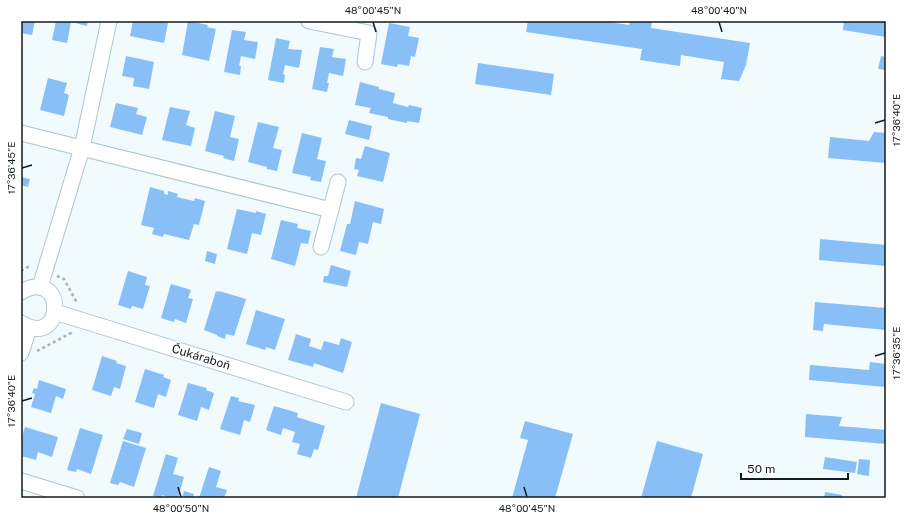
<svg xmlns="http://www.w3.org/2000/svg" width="907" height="519" viewBox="0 0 907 519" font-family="'Public Sans',sans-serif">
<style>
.building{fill:#88bff6}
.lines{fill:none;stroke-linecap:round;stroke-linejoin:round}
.minor-casing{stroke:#b0c5ce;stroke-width:17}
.path{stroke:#a8b1b4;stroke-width:2.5;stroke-dasharray:3 3;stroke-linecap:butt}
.minor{stroke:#fff;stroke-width:15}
.ticks{fill:none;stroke:#131b1e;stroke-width:1.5}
.labels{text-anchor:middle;stroke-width:3;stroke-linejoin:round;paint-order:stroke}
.street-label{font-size:12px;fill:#131b1e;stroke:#fff}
.neatline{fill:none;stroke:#131b1e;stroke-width:1.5}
.ticks-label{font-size:10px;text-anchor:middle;fill:#131b1e}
</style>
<rect width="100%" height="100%" fill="#f1fafd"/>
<g class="building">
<path d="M21,21H35L32,35L21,33Z"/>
<path d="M56,21H88L87,26L71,22L67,43L52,40Z"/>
<path d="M133,21H159L168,23L164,43L130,36Z"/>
<path d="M188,21L208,25L207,27L216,29L209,61L182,55Z"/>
<path d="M528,21H603L629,25L630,21H652L651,28L750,43L746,65L739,81L721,79L724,62L681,55L680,66L640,60L642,49L526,32Z"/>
<path d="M844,21H886V37L843,30Z"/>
<path d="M389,23L410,27L408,36L419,38L415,57L411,56L409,66L398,64L397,67L381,64Z"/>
<path d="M232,30L246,32L244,40L258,42L255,59L241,56L239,66H241L240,75L224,72Z"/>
<path d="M276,38L290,41L288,49L302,50L299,68L285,65L283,74L285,75L284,83L268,80Z"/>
<path d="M320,47L334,49L332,57L346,59L343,76L329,73L327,83H329L327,92L312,89Z"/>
<path d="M126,56L154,62L149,89L133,86L134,78L122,76Z"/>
<path d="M881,56L886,57V70L878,69Z"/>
<path d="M478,63L554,74L551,95L475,84Z"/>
<path d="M48,78L67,83L64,93L69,95L64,116L40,110Z"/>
<path d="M360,82L379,87V89L395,93L393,103L408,107L409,105L422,108L419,123L407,121V123L388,119V117L369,113L371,108L355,105Z"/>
<path d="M116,103L138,108L136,114L147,117L142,135L110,127Z"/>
<path d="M170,107L190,111L186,125L195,128L191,146L162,140Z"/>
<path d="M215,111L235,116L230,137L239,139L234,161L223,158L224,156L205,151Z"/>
<path d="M349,120L372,126L369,140L345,134Z"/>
<path d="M258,122L279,127L273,148L282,150L277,171L267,169V167L248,162Z"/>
<path d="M874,132L886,133V163L828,158L830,137L869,141Z"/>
<path d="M302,133L322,138L317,159L326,161L321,182L310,180L311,177L292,173Z"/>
<path d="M365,146L390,153L383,182L357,176L359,170L354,169L356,158L361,159Z"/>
<path d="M21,177L30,179L28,187L21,185Z"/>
<path d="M150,187L164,191V194L168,195V191L178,194L177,197L194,201L195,198L205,201L199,225L194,224L189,240L164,234L163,237L152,234L154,228L141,225Z"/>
<path d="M355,201L384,209L381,224L373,222L368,244L359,242L356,255L340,251L347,224H350Z"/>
<path d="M237,209L256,213V211L266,214L261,235L252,233L247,254L227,249Z"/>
<path d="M281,220L298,224L297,228L311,231L308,244L301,243L295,266L271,259Z"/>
<path d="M820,239L886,245V266L819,260Z"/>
<path d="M207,251L217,254L215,264L205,261Z"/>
<path d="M331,265L351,271L347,287L323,282L324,276H328Z"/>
<path d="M128,271L147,277L145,285L150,286L143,309L132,306L131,309L118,305Z"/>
<path d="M171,284L191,290L188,298L193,299L186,323L175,319L174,322L161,318Z"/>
<path d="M216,291L218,292L219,291L246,299L234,336L226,334L225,339L217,336V335L204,330Z"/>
<path d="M815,302L886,308V330L824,324L823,331L813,330Z"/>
<path d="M256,310L285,319L275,350L266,347L265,350L246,344Z"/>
<path d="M296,334L311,339L309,346L321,350L324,341L339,345L341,338L352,342L343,373L314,363L313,367L288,360Z"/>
<path d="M102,356L117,361L116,363L126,366L120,389L114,387L111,396L92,390Z"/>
<path d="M870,362L886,364V387L809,380L810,365L869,370Z"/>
<path d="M145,369L164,375L163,377L171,380L166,397L158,394L154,408L135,402Z"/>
<path d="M39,380L66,389L63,399L56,396L51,413L31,407L35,394L32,393L34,388L37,389Z"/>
<path d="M188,383L207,388L206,390L214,393L209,410L201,407L197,421L178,415Z"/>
<path d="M231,396L239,398L238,401L255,405L250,422L244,420L240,435L220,429Z"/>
<path d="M381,403L420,414L398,498H356Z"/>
<path d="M274,406L298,413L297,417L325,426L318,450L314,449L311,458L297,454L300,444L292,442L295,432L283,428L281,435L266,430Z"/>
<path d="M806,414L842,417L839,426L886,430V444L805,437Z"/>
<path d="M525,421L573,434L555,498H512L528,440L520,438Z"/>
<path d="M25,427L58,437L52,457L38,452L36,460L21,456V439Z"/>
<path d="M80,428L103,435L91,474L77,469L76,472L67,470Z"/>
<path d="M127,429L142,433L139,444L123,439Z"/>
<path d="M123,441L146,448L134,487L120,482L118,485L110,483Z"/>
<path d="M657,441L703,454L691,498H641Z"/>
<path d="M166,454L178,458L173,474L184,477L178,498H172L162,495V498H160L153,496Z"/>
<path d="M825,457L857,462L855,473L823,469Z"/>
<path d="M859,459L870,460L869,476L857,474Z"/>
<path d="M209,467L221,471L216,487L227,490L224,498H199Z"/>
<path d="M184,491L194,494L193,498H182Z"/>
<path d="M825,492L842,495V498H824Z"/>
</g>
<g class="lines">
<g class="minor-casing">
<g id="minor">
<path d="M309,21L369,33L365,62"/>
<path d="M21,133L331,210"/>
<path d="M321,247L338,182"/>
<path d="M40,287L82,148L109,21"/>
<path d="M21,292C67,266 65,350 21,323"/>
<path d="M55,312L346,402"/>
<path d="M21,353L29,328"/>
<path d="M21,481L77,498"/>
</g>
</g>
<g class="path">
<path d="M21,271L28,267L31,268"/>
<path d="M57,276L64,279L77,303"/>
<path d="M37,351L71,333L72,331"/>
</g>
<use href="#minor" class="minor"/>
</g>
<path class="ticks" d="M373,22L376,32M719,22L722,32M875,123L885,120M22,168L32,165M875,356L885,353M22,401L32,398M178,487L181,497M524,487L527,497"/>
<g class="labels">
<g class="street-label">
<text transform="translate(201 357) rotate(17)" y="4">Čukáraboň</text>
</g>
</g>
<rect width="907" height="519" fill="none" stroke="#ffffff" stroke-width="44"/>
<path d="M741 473v6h107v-6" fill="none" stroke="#131b1e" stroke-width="2"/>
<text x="747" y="473" font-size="12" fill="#131b1e" stroke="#ffffff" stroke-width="3" paint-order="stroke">50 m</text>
<rect x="22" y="22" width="863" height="475" class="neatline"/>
<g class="ticks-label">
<text x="373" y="14">48°00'45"N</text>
<text x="719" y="14">48°00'40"N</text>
<text transform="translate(896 120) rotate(-90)" y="4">17°36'40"E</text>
<text transform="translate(11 168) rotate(-90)" y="4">17°36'45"E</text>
<text transform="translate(896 353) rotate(-90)" y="4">17°36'35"E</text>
<text transform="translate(11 401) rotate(-90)" y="4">17°36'40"E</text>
<text x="181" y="512">48°00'50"N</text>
<text x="527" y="512">48°00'45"N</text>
</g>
</svg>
